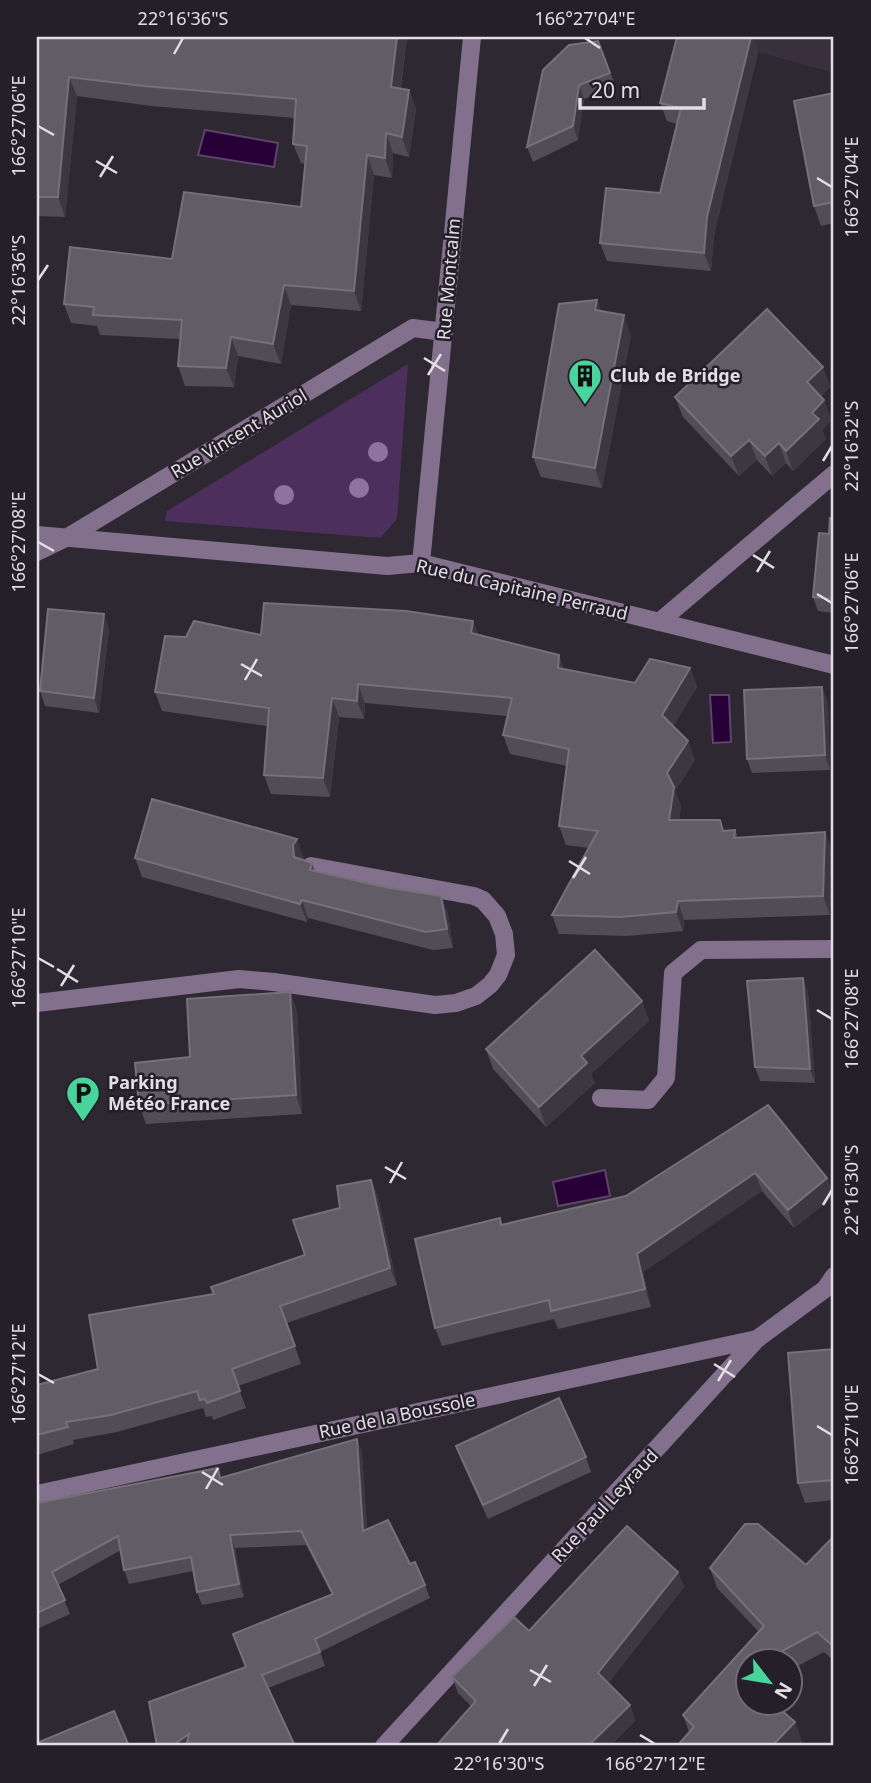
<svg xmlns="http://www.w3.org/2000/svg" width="871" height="1783" viewBox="0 0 871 1783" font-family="'Noto Sans',sans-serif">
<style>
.built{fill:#39303e}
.green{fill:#4d2f5d}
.water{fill:#260037;stroke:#5e436b;stroke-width:2}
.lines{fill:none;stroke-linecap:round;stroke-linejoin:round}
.minor{stroke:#82708c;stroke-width:18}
.tree{fill:#8e739e}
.wall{fill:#524c56}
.shaded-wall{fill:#3d3741}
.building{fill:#615c65;stroke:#767079;stroke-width:2}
.ticks{fill:none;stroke:#e2dee4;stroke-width:2.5}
.labels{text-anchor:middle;stroke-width:5;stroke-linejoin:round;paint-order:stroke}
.street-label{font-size:18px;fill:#e2dee4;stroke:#241f28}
.poi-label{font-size:18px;font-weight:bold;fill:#e2dee4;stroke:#241f28;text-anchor:start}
.neatline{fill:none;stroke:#e2dee4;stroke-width:2.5}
.ticks-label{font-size:18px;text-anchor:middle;fill:#e2dee4}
</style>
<rect width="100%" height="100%" fill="#2e2832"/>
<path class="built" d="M697,37H834V73L758,52Z"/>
<path class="green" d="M408,364L397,519L380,538L165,521L167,511Z"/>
<g class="water">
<path d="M205,130L278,143L274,167L198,155Z"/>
<path d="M710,695H729L731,742L713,743Z"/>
<path d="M605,1170L610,1196L558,1206L553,1182Z"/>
</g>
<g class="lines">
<g class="minor">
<path d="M37,535L387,566L421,563L834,665"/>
<path d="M37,552L68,537L413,328L444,332"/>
<path d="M421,563L472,37"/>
<path d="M659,622L834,474"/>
<path d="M37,1003L239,979L274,982L435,1005L456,1003L476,996L490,985L498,975L506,955L504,934L497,916L483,900L474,896L311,866"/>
<path d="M601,1098L648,1100L666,1078L673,973L701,950L834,949"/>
<path d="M37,1494L757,1339"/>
<path d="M384,1746L757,1339L825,1289L834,1276"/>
</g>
</g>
<g class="tree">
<circle cx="378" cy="452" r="10"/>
<circle cx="359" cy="488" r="10"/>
<circle cx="284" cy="495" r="10"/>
</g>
<g class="wall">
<path d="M37,37H407L401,88L409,90L416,109L409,157L393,153L392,178L374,175L361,311L291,305L281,364L238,356L234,387L185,386L178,366L180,339L100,335L97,326L71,323L64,304L301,207L305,164L301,163L293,144L295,118L151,106L77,96L65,217L37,216Z"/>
<path d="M677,37H753L758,52L714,235L711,271L607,261L600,243L660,193L677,124L667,121L660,103Z"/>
<path d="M598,41L616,87L584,99L578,140L533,162L527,147Z"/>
<path d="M834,93V223L821,226L814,206Z"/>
<path d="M597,300L601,311L631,335L602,488L541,477L533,457Z"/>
<path d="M823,367L830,387L821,396L832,420L822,430L826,439L793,471L786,463L772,476L757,460L739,476L683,417L675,397Z"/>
<path d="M834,518V613L818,611L813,597L829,534Z"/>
<path d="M473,621L478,634L559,655L564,669L635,683L690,668L697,687L673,726L695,760L675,791L681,806L679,820L724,831L735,830L738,838L825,832L832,851L830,915L684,920L683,931L627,936L559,934L552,915L589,848L566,845L559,826L567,766L510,754L503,735L507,716L365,703L364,719L339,717L330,797L271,794L264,775L267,726L162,711L155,692L186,637L261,635Z"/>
<path d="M109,629L99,713L45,706L40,691Z"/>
<path d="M828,702L830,770L752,773L747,759Z"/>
<path d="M135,858H304L302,860L312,863L315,871L384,887L441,896L448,914L453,948L433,950L308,918L307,922L142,877Z"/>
<path d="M803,978L808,992L815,1083L760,1081L755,1067Z"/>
<path d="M290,992L297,1011L302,1114L146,1124L139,1105L190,1057Z"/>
<path d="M642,1001L649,1021L591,1074L595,1083L546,1127L493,1069L486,1049Z"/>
<path d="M768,1105L827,1178L834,1196L794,1228L762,1191L643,1272L651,1307L558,1329L554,1319L442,1346L435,1328L500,1218L502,1225L626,1196Z"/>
<path d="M371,1180L378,1197L397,1285L287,1323L301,1364L238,1386L246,1408L213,1420L212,1416L206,1417L203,1408L117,1432L73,1440L74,1444L37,1455V1385L98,1369L214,1294L305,1255L340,1208Z"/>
<path d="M834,1349V1500L805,1503L798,1483Z"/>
<path d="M357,1439L362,1453L367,1529L410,1564L425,1585L430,1598L320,1652L325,1666L268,1688L246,1667L332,1595L306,1545L235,1548L244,1597L202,1605L197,1592L193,1571L129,1584L124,1570L121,1550L58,1585L70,1614L37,1629V1503L221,1477Z"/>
<path d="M456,1446L586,1457L591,1472L488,1519L461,1460Z"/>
<path d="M834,1536V1661L824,1652L790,1670V1661H748V1703L795,1722L802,1742L799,1746H677L689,1732L683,1715L759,1632L717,1588L710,1568L806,1565Z"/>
<path d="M678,1572L684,1587L608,1683L630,1705L635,1721L610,1746H436L472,1707L458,1693L452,1677L529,1631Z"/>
</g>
<g class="shaded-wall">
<path d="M397,37H407L398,107L391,87Z"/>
<path d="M751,37H753L758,52L714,235L711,271L704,253L707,217Z"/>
<path d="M69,77L77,96L65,217L58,197Z"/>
<path d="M579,85L584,99L578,140L573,126Z"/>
<path d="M409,90L416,109L409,157L402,137Z"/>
<path d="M386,133L393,153L392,178L385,158Z"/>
<path d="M367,155L374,175L361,311L354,291Z"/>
<path d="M284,285L291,305L281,364L273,344Z"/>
<path d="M597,300L605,320L595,310Z"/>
<path d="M624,315L631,335L602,488L595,468Z"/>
<path d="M231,337L238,356L234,387L226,368Z"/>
<path d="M823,367L830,387L814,402L807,382Z"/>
<path d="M824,400L832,420L822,430L826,439L793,471L786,451L812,413Z"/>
<path d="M749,440L757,460L739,476L731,456Z"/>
<path d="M779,443L786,463L772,476L765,456Z"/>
<path d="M104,614L109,629L99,713L94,698Z"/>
<path d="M473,621L480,640L471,633Z"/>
<path d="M559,655L566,674L558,668Z"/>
<path d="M690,668L697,687L669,734L662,715Z"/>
<path d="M358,684L365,703L364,719L357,701Z"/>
<path d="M822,687L828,702L830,770L825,755Z"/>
<path d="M332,698L339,717L330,797L323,778Z"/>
<path d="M688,741L695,760L675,791L681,806L676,839L669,820L667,773Z"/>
<path d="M825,832L832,851L830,915L823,896Z"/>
<path d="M297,839L304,858L300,863L294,857L293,845Z"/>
<path d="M441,896L448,914L453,948L447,929Z"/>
<path d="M302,900L308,918L307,922L300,904Z"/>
<path d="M678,901L684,920L683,931L676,912Z"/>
<path d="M803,978L808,992L815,1083L810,1069Z"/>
<path d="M290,992L297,1011L302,1114L296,1095Z"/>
<path d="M642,1001L649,1021L591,1074L595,1083L546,1127L539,1107L581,1056Z"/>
<path d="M755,1173L762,1191L643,1272L651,1307L645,1289L637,1254Z"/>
<path d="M827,1178L834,1196L794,1228L788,1210Z"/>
<path d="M371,1180L378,1197L397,1285L390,1268Z"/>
<path d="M357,1439L362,1453L368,1544L363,1531Z"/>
<path d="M230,1535L235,1548L244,1597L239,1584Z"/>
<path d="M678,1572L684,1587L604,1689L598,1673Z"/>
<path d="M630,1705L635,1721L610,1746H588Z"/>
<path d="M795,1722L802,1742L799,1746H772Z"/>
<path d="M189,1734L193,1746H172Z"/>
</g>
<g class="building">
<path d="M37,37H397L391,87L409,90L402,137L386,133L385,158L367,155L354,291L284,285L273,344L231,337L226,368L178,366L182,320L93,315L94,307L64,304L70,247L172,259L184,192L301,207L307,146L293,144L296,99L144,86L69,77L58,197H37Z"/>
<path d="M677,37H751L707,217L704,253L600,243L606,188L660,193L681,108L660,103Z"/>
<path d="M598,41L610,73L579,85L573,126L527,147L543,70L569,45Z"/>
<path d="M834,93V202L814,206L794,101Z"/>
<path d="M597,300L595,310L624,315L595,468L533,457L559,304Z"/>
<path d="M767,309L823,367L807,382L824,400L812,413L819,419L786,451L779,443L765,456L749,440L731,456L675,397Z"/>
<path d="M830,518H834V599L813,597L819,533L829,534Z"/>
<path d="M264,603L406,611L473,621L471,633L559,655L558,668L635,683L650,659L690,668L662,715L688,741L667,773L674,787L669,820H720L723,831L735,830L734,838L825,832L823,896L678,901L676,912L620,917L552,915L598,831L559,826L569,749L503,735L512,698L358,684L357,701L332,698L323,778L264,775L269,708L155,692L165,636L186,637L194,621L261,635Z"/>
<path d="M48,609L104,614L94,698L40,691Z"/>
<path d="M822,687L825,755L747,759L744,690Z"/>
<path d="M152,799L297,839L293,845L294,857L312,863L310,870L384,887L441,896L447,929L426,932L302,900L300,904L135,858Z"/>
<path d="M595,950L642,1001L581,1056L587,1063L539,1107L486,1049Z"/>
<path d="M803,978L810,1069L755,1067L747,981Z"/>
<path d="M290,992L296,1095L139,1105L135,1063L190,1057L187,999Z"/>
<path d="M768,1105L827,1178L788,1210L755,1173L637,1254L645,1289L551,1311L549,1300L435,1328L415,1239L500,1218L501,1225L626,1196Z"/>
<path d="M371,1180L390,1268L280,1306L295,1346L232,1369L240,1391L207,1403L205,1399L200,1400L197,1391L111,1415L66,1422L68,1427L37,1435V1385L98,1369L89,1315L214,1294L211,1287L305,1255L293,1220L340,1208L337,1186Z"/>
<path d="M834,1349V1480L798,1483L788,1353Z"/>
<path d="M559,1398L586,1457L483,1505L456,1446Z"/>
<path d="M357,1439L363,1531L388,1520L410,1564L415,1562L425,1585L315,1639L320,1652L262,1675L295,1746H186L189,1734L172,1746H157L149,1702L246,1667L233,1634L333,1594L301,1531L230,1535L239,1584L197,1592L191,1557L124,1570L118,1536L52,1572L65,1600L37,1613V1503L218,1468L220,1478Z"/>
<path d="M745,1524H758L806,1565L834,1536V1647L817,1632L764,1661H748V1669L746,1670L748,1672V1703H773L795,1722L772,1746H677L694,1727L683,1715L764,1626L710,1568Z"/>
<path d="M627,1526L678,1572L598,1673L630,1705L588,1746H436L476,1701L452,1677L514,1617L529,1631Z"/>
<path d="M114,1711L129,1746H37V1743Z"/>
</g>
<path class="ticks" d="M585,38L600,48M174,54L183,38M38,126L54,135M96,161L117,173M100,177L113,156M817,178L832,187M38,280L48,265M424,358L445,371M428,375L441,354M823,461L832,446M38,542L54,551M753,555L774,568M757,572L770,551M817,594L832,603M241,664L262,676M245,680L257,659M569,861L590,874M573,878L586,857M38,958L54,967M57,969L78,982M61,986L74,965M817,1010L832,1019M385,1167L406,1179M390,1183L402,1162M823,1205L832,1190M714,1364L735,1377M38,1374L54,1383M718,1381L731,1360M817,1426L832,1435M202,1472L223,1485M206,1489L218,1468M530,1670L551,1682M534,1686L547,1665M640,1735L655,1744M499,1744L508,1729"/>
<defs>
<g id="building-pin" transform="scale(1.75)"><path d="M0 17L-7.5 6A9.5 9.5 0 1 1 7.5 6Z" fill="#49d49c" stroke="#241f28"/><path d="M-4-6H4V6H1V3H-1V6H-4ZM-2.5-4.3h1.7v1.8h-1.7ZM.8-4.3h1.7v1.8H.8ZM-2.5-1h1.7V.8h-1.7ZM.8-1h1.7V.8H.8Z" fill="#111"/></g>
<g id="parking-pin" transform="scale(1.75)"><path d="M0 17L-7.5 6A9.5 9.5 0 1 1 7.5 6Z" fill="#49d49c" stroke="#241f28"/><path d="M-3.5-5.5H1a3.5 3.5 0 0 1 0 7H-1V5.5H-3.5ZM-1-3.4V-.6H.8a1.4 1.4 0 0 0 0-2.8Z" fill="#111"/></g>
</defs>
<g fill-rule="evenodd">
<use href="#building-pin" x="585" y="376"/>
<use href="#parking-pin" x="83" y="1093"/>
</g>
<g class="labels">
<g class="street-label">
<text transform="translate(449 279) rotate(-85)" y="6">Rue Montcalm</text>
<text transform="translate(239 434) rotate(-31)" y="6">Rue Vincent Auriol</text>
<text transform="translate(522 590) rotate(13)" y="6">Rue du Capitaine Perraud</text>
<text transform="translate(397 1416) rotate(-12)" y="6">Rue de la Boussole</text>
<text transform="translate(605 1506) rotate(-47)" y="6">Rue Paul Leyraud</text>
</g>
<g class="poi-label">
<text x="610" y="382">Club de Bridge</text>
<text x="108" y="1089">Parking<tspan x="108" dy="21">Météo France</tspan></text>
</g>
</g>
<rect width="871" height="1783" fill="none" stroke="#241f28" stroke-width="77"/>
<g transform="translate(769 1682) rotate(121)"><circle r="33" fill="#241f28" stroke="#706b73" stroke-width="2"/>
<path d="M0-5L12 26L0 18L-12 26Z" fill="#49d49c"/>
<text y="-10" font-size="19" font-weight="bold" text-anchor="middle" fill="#e2dee4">N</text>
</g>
<path d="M580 98v10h124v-10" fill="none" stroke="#e2dee4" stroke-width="3.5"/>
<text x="591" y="98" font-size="21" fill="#e2dee4" stroke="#241f28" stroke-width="5" paint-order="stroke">20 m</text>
<rect x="38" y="38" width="794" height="1706" class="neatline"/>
<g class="ticks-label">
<text x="183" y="25">22°16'36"S</text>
<text x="585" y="25">166°27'04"E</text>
<text transform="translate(19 126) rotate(-90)" y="6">166°27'06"E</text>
<text transform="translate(852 187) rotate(-90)" y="6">166°27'04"E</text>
<text transform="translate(19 280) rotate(-90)" y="6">22°16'36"S</text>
<text transform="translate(852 446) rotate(-90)" y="6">22°16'32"S</text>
<text transform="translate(19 542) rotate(-90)" y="6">166°27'08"E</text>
<text transform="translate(852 603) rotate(-90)" y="6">166°27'06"E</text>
<text transform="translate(19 958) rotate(-90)" y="6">166°27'10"E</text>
<text transform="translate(852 1019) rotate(-90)" y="6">166°27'08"E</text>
<text transform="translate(852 1190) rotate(-90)" y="6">22°16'30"S</text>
<text transform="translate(19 1374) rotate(-90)" y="6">166°27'12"E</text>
<text transform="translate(852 1435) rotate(-90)" y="6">166°27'10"E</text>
<text x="499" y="1770">22°16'30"S</text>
<text x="655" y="1770">166°27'12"E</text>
</g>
</svg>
